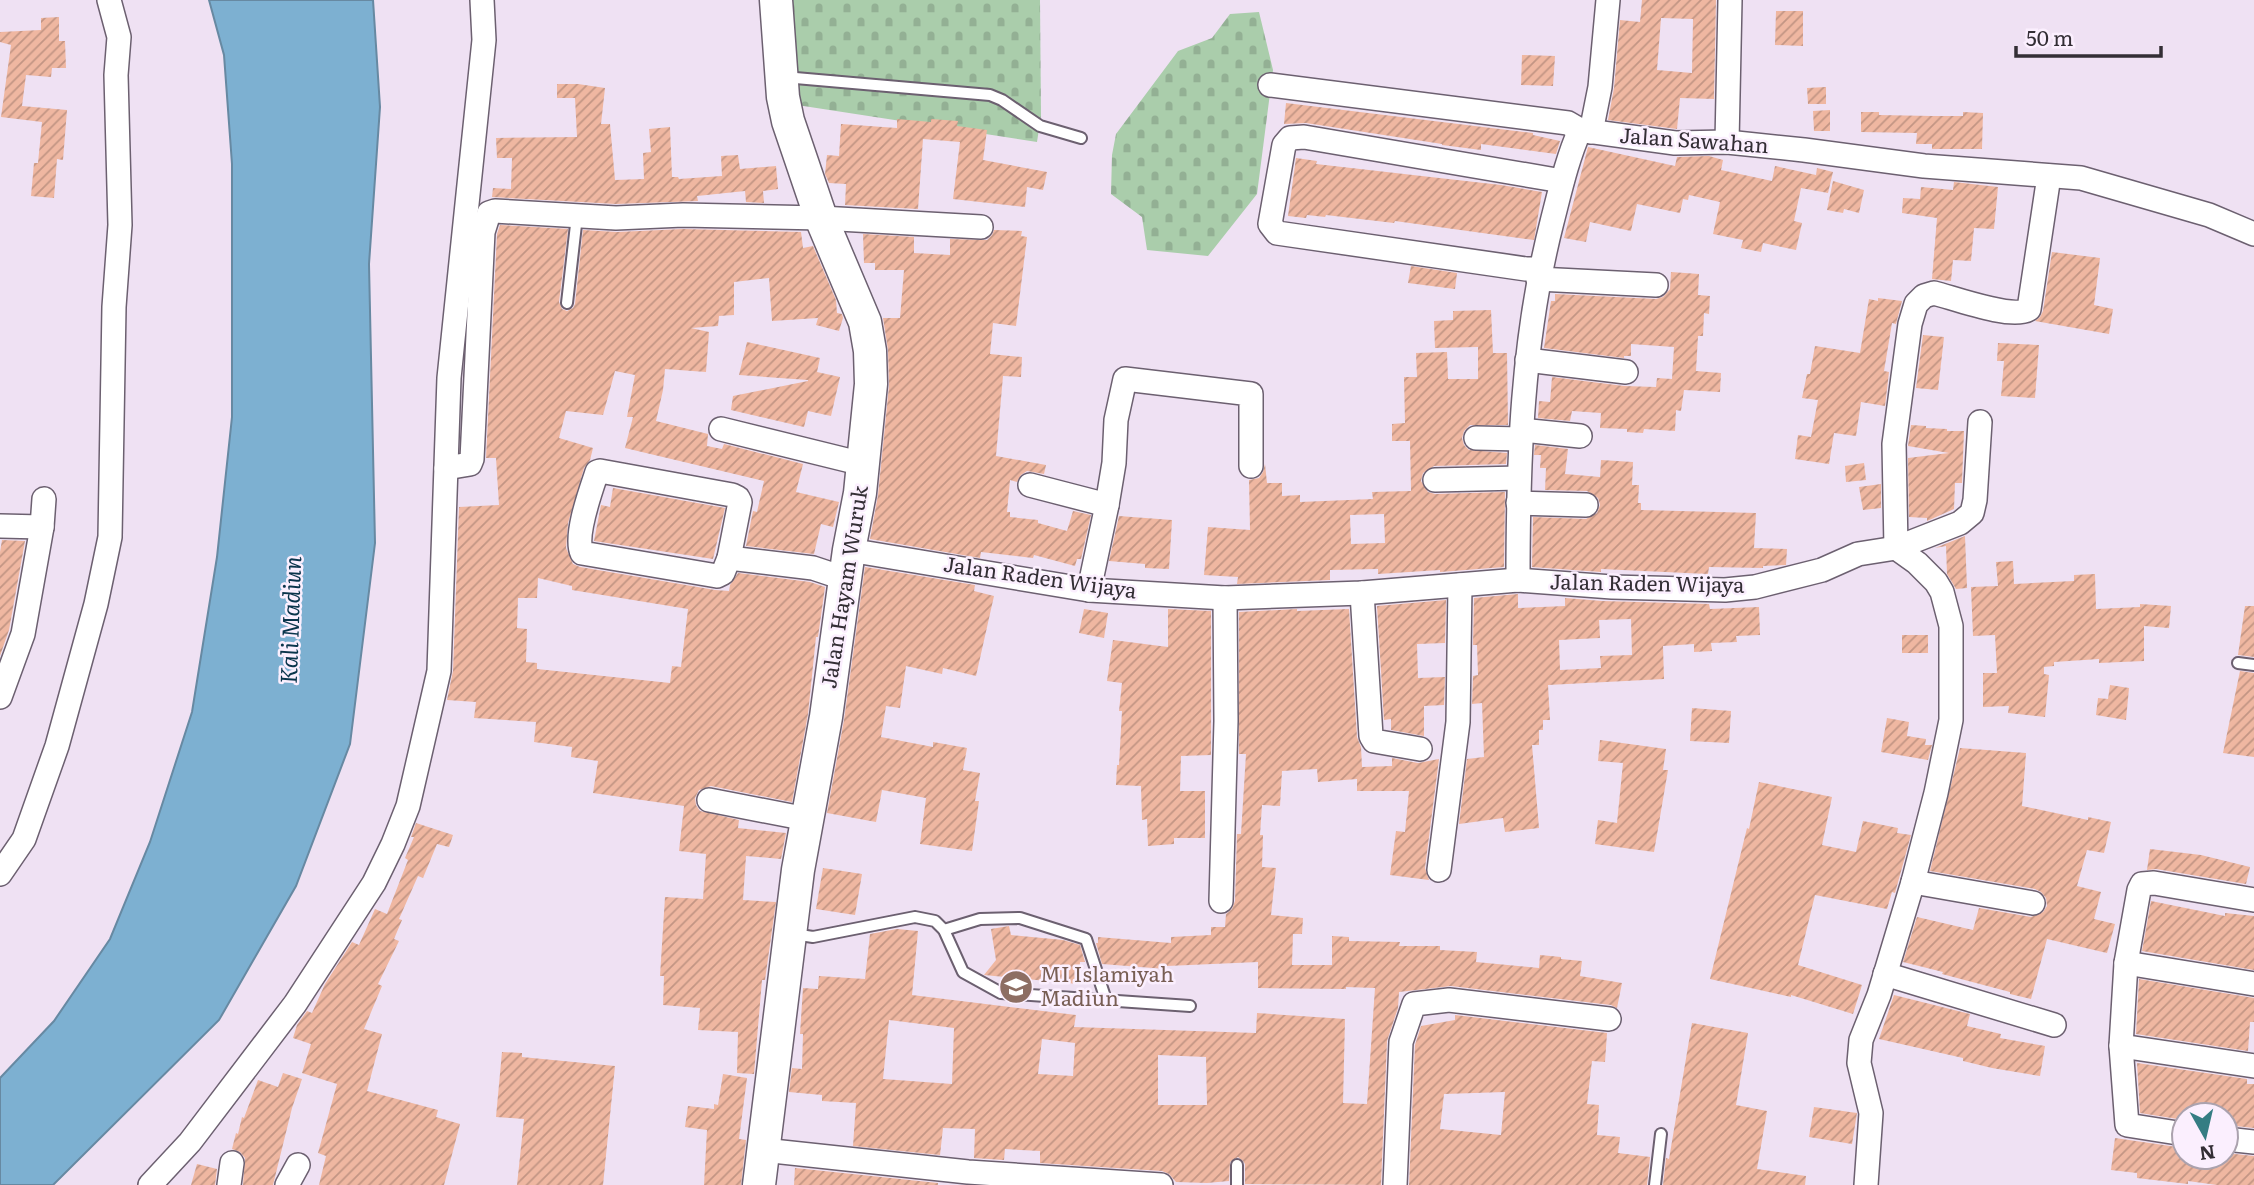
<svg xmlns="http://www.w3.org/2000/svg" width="2254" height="1185" viewBox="0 0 2254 1185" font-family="Literata,serif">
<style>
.cemetery{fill:url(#cemetery-stones)}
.water{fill:#7db0d1;stroke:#6789a2;stroke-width:2}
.building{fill:url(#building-hatch);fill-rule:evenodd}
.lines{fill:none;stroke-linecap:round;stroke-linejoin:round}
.lane-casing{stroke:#6c6070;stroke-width:14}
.street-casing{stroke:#6c6070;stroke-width:26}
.secondary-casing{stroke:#6c6070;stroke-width:35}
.lane{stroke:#fff;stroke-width:10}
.street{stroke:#fff;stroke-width:23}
.secondary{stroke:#fff;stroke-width:32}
.labels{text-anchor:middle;stroke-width:5;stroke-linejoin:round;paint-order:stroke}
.street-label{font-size:21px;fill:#332e35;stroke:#fbeffe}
.education-label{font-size:21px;fill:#785e54;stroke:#fbeffe;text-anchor:start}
.water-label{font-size:23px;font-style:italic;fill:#09344b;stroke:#fbeffe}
</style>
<defs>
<pattern id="cemetery-stones" width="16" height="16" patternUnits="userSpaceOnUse" patternTransform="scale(1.75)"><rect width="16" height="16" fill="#aacdab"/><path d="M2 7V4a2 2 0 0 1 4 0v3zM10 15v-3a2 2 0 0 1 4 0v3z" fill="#93b094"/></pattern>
<pattern id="building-hatch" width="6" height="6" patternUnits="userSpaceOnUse" patternTransform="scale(1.75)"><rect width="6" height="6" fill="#efb7a1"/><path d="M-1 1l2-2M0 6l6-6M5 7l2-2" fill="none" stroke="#c29584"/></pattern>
</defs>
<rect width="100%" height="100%" fill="#efe1f3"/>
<g class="cemetery">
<path d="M787,0H1040L1041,116L1037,142L797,105Z"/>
<path d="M1259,12L1273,70L1257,194L1208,256L1147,250L1142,217L1111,194L1112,155L1116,134L1178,51L1212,38L1230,14Z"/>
</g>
<path class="water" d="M209,0H373L380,107L369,264L375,543L350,744L296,886L219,1020L53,1185H0V1078L54,1021L110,939L150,842L192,712L217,557L232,417V164L224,55Z"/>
<g class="building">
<path d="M1642,0H1716L1714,99L1680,98L1677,129L1608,120L1614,88L1620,20L1640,22ZM1661,18L1693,19L1692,73L1657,70Z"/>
<path d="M1776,11H1803V46L1775,45Z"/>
<path d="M59,17V41H65L66,68H52L51,77L26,75L22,106L67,110L63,160L57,159L54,198L31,196L34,163H38L42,122L1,117L11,45L0,42V32L41,30V18Z"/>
<path d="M1522,55L1555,56L1553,86L1521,85Z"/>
<path d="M557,84H578L605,88L601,124H610L615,180L644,179L643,153L651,152L649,129L670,127L672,177H678L679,179L722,176L721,156L738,155L740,169L776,166L778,189L763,191L764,203L746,202L745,191L697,196L698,201L616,204L492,197L493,188L511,189L512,158H497L496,138L577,137L575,98H557Z"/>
<path d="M1826,87V104H1808L1807,88Z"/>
<path d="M1286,103L1533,133V135L1560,141L1556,154L1481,144V150L1442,145V144L1306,123L1284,124Z"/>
<path d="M1830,110V131H1814L1813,111Z"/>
<path d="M1861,112H1879V115L1932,116H1963V112L1983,113L1982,149H1932V144H1916L1917,133L1861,132Z"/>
<path d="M897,119L931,122V119L958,121L957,126L987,130L983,160L1047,172L1043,190L1027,187L1025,207L953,199L960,142L923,139L918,209L845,205L846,184L829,183L825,174L827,155L839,156L841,124L897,128Z"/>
<path d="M1588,147L1675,166L1677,157L1709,156L1723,160L1721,170L1772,181L1775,166L1816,175L1817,168L1833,172L1828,193L1801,188L1794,221L1802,223L1796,250L1763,243L1761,252L1741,248L1743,240L1713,234L1720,202L1689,195L1688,200L1683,199L1680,213L1637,204L1631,231L1590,222L1586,242L1564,238Z"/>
<path d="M1296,158L1317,161L1316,164L1501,185L1542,192L1534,240L1395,221L1394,223L1326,215L1325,217L1307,215L1306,218L1288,216Z"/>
<path d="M1833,181L1864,190L1859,213L1844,209L1843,213L1827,210Z"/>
<path d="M1954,182L1998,187L1994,229L1974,228L1971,261L1953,260L1951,281L1932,279L1937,218L1902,213L1903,198L1920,199L1921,187L1953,190Z"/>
<path d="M500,225L568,229L559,302L562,309L567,311L573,308L575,304L583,230L617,232L683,229L801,232L803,248L813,246L836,300L837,313L842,314L843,318L839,331L816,325L818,318L772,321L769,278L734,282V315L719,316L718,326L691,328L709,332L706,372L665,369L663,390L656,421L708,434L707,446L722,449L724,444L803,464L796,492L839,502L833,527L821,524L814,554L746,546L753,511L757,512L764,481L625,448L633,417H627L635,375L615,371L603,415L566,411L559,438L593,448L590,460L584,468L568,523L566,548L573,564L580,567L715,590L729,591L730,585L738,573L810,582L825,587L818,637H816L808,714L792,802L711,786L699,790L695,798L696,805L700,811L739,820L738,828L786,833L781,859L746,856L743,900L776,902L765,980H762L754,1074L737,1073L738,1032L698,1030L700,1008L663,1005L664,976H660L665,897L703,899L706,854L679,851L684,806L593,793L598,761L571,757L572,747L534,742L536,722L474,718L476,702L447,700L453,671L459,507L499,505L496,458H486L497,234ZM538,578L572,586V590L688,609L681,667L672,666L670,683L537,669V663L526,662L527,629L517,628L518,598H537Z"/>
<path d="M994,230L1022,231L1021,236L1027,237L1016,326L993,323L990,354L1022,357L1021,377L1003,376L996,456L1046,465L1044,474L1027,471L1021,475L1017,482L1010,480L1007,512H1010V517L1038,520V523L1067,531L1073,511L1091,515L1081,559H1077L1075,566L1034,555L1033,558L981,552L980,558L870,539L878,495L889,386L888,350L883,318H900L904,270H875V263H864L863,234L914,237V253L950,255V239L987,240L992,235Z"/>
<path d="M2052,252L2100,258L2094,305L2113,309L2109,334L2035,321L2040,317L2043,311Z"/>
<path d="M1411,266L1457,273L1455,289L1408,283Z"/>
<path d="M1671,272L1699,274L1698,295L1710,296L1709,314L1704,313L1703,336H1698L1696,371L1721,373L1720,392L1684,390L1681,411L1676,410L1675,431L1644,429L1643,433L1627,432V429L1600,428L1601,413L1572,411L1570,421L1538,418L1539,401L1550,402L1552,377L1624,386L1656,387L1657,378L1672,379L1674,347L1631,344V356H1624V358L1544,348L1551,301H1555V294L1656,299L1663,297L1670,289Z"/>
<path d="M1878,298L1902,301L1896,324L1892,323L1884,371L1889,372L1885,406L1861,402L1856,436L1834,433L1829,464L1795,459L1798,435L1811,437L1818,400L1802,398L1807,374H1810L1815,346L1860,353L1869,299L1878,301Z"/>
<path d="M1491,310L1493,353H1507L1508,425H1470L1464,431L1462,438L1464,445L1469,450L1507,453L1506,464L1434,466L1423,473L1421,481L1428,492L1435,494L1505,492L1504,567L1440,572V570L1378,574V569L1330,570V580L1237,584L1238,577L1204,575L1208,527L1250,530L1249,480L1259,478L1263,472L1265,464L1267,483H1282V496L1300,495V502L1373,499L1372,492L1411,491L1410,441H1392V424L1405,423L1404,377H1417L1416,353L1447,352L1448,379H1478V347L1435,348L1434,321L1453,320V311ZM1384,514L1385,543L1351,544L1350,515Z"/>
<path d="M1923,335L1944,337L1938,390L1916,388Z"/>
<path d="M747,342L820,358L817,372L840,377L831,416L808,411L804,427L731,410L733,396L808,381V380L739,375Z"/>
<path d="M1998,343L2039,345L2035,398L2001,396L2004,361H1997Z"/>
<path d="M1911,425L1926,426V428L1947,429V431H1964L1962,483H1955L1954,509L1927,521V518L1909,517L1908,458L1949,453L1908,446Z"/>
<path d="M1535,445L1568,449L1565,474L1600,477L1601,460L1633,462L1632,485H1639L1638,503H1641V510L1756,513L1754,548L1787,549L1786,565L1763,566V568L1709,567L1708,574L1601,569V572L1532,567L1533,517L1586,519L1597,513L1600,505L1598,498L1587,491L1545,490L1546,468H1540L1541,455H1534Z"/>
<path d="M1864,463L1866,480L1846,482L1845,466Z"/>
<path d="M1881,484V508L1863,510L1859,487Z"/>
<path d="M613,488L725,508L713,559L594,541L601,505L610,507Z"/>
<path d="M1119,516L1172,520L1169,569L1145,568V564L1109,561Z"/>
<path d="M1965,536L1967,588L1956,589L1947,574L1946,546L1935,548Z"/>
<path d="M2,540L25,541L9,630L0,656V552Z"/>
<path d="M2013,561L2014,584L2074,581V575L2095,574L2096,609L2140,607V604L2171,606L2169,628L2144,626V661L2099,663V659L2054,662V666L2044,667V674L2049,675L2045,717L2008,713L2009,706L1983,707V673H1997L1995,635L1973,636L1971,587L1998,586L1996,562Z"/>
<path d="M865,567L975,585L974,591L994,596L976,676L943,668L942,674L906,666L900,708L886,706L881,737L933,747V742L967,748L963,770L980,773L975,801H979L972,851L920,844L926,798L882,790L876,822L827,813L844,720Z"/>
<path d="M1518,594V608L1565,606V598L1602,601L1709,604L1710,609L1759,607L1760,635L1736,636L1737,642L1711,643L1712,651L1694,652V644L1663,646L1664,679L1548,685L1550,720H1543V730H1539V745H1532L1539,828L1505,832L1503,818L1459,824L1467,759L1484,757L1482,703L1472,704L1473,676L1478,675L1477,645H1473L1474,598ZM1631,619L1632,655L1600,656L1601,668L1560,670L1559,640L1600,638L1599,620Z"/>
<path d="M1446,600L1445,643L1417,644L1418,678L1445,677L1444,705L1424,706V736L1391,730V719L1384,720L1377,606Z"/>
<path d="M2245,606H2254V657L2238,655Z"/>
<path d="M1084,609L1108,613L1104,638L1079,633Z"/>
<path d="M1168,609L1211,611V755L1181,756L1180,791H1205V838H1174V844L1148,846L1147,819L1142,820L1141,786L1116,785L1117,765H1119L1122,711H1119L1122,683L1107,681L1113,640L1168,647Z"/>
<path d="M1297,609V611L1349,609L1357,737L1361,747L1362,767L1392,766V758L1418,763L1439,759L1425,868L1429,880L1390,875L1396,831L1405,832L1409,791H1357V779L1318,782L1317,769L1282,771L1280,806L1262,805L1260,835H1263L1262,867L1276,868L1271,915L1303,918L1302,934H1293L1292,965H1332V936L1349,937V941L1400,942L1399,946H1440V950L1477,952L1476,962L1539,968L1540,955L1561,957V959L1582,961L1580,976L1622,983L1617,1008L1611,1005L1451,986L1399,992L1398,1008L1387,1041L1381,1185L1245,1184V1164L1243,1161L1238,1157L1230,1162L1229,1181L1207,1183L1176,1182L1169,1174L1162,1171L1040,1163V1151L1005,1149L1004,1160L974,1158L975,1129L943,1128L940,1155L853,1146L856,1103L822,1101V1095L789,1092L792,1068L802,1069L803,1034H800L803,988L818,989L819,976L865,979L870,934L897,929L918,931L912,995L1076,1015L1074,1027L1256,1033L1257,1013L1345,1019L1343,1103L1367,1104L1375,988L1346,987V989L1258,988V962L1167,966L1166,969L1102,964L1096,943H1098V937L1171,943V937L1211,935V927H1225L1226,914L1232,909L1235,901L1237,834H1241L1246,754H1239V612ZM889,1020L954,1028L952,1084L883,1079ZM1042,1039L1075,1043L1073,1076L1038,1074ZM1158,1055L1206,1057L1207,1105H1158Z"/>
<rect x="1902" y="635" width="26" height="18"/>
<path d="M2240,671L2254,673V757L2223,753Z"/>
<path d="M2110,685L2129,688L2126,720L2096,715L2098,698L2108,699Z"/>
<path d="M1692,708L1731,711L1729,743L1690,741Z"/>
<path d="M1887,718L1909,722L1907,736L1926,739L1925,745H1932L1928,760L1881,752Z"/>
<path d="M1600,740L1666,749L1663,770H1668L1654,852L1595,844L1598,820L1617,823L1623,763L1598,761Z"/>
<path d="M1960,748L2026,753L2022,806L2088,820V817L2111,822L2104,853L2087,850L2077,886L2101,892L2094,919L2115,924L2107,953L2047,939L2031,999L2010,994V992L1942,974L1943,972L1903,962L1917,917L1973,930L1979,908L2031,917L2043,912L2047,906L2046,898L2041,892L2035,889L1930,871Z"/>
<path d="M1759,782L1832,797L1822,845L1856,852L1863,821L1898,828L1897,833L1911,835L1895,893L1892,892L1887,909L1815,895L1798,965L1862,985L1853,1014L1791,995V997L1710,979L1747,828L1749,829Z"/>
<path d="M416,823L453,835L449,847L437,844L423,878L418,876L399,919L402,920L394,939L399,941L378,984L382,986L364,1029L382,1034L367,1091L438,1110L436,1117L460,1124L444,1185H319L326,1156L318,1153L337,1084L302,1073L311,1044L293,1038L297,1025L307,1011L312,1013L325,984L352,942L359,945L375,909L387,914L408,860L405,858L414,837H411Z"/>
<path d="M2150,849L2201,855L2250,867L2246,884L2156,869L2147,870Z"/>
<path d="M823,868L862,874L855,915L816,909Z"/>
<path d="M2151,901L2225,916V913L2254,916V970L2142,951Z"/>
<path d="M1009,926L1011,935L1063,940L1080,945L1085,962H1080L1078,984L984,975L996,960L991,929Z"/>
<path d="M2139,979L2254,998V1022H2250L2248,1051L2136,1034Z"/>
<path d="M1894,995L1970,1014L1967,1026L2001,1034L2000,1038L2045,1046L2040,1076L1992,1068L1963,1061V1058L1879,1039Z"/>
<path d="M1455,1015L1607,1033L1605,1062L1592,1061L1587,1104L1599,1105L1597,1135L1620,1137L1618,1153L1650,1157L1647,1185H1409L1415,1045L1421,1026L1455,1020ZM1505,1092L1501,1135L1440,1129L1444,1094Z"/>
<path d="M1692,1023L1748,1033L1736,1105L1767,1111L1757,1169L1806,1176L1805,1185H1663L1666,1158L1669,1159Z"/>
<path d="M502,1052L522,1053V1057L615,1066L603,1185H517L524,1119L496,1117Z"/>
<path d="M2137,1063L2247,1079V1084H2254V1128L2226,1125V1115H2184V1120L2140,1113Z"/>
<path d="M283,1073L302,1079L292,1108L273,1185H243L245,1158L240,1152L232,1149L236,1133L238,1134L242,1117L244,1118L258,1080L278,1087Z"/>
<path d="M723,1074L747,1078L739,1139L746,1140L741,1185H704L707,1130L685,1127L688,1106L714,1109V1104L718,1105Z"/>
<path d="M1814,1107L1857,1113L1852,1144L1809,1137Z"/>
<path d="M2115,1138L2184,1148V1157H2226V1153L2254,1156V1185H2217L2188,1181V1184L2137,1178V1173L2111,1170Z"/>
<path d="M197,1164L217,1169L215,1185H191Z"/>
<path d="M795,1168L938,1183V1185H794Z"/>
</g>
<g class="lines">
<g class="lane-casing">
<g id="lane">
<path d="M784,77L990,95L1002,100L1040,126L1081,138"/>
<path d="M567,303L577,216"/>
<path d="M2238,663L2254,665"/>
<path d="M944,930L980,919L1020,918L1086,939L1106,1000"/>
<path d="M793,934L813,937L915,917L935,921L944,930L963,972L1001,993L1190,1006"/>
<path d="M1237,1185V1165"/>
<path d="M1655,1185L1661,1134"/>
</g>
</g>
<g class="street-casing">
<g id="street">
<path d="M1270,85L1568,123L1580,130"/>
<path d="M1591,132L1600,87L1608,0"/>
<path d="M1727,142L1730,0"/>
<path d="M1540,269H1526L1277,233L1270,224L1284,145L1290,138L1304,137L1562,181"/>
<path d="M1538,279L1656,285"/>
<path d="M1527,360L1626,372"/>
<path d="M721,429L863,464"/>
<path d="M1522,430L1580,436"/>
<path d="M1476,438L1521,439"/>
<path d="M446,468L470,464L472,459L483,232L489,213L495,211L616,218L683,215L821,218L981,227"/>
<path d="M600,471L732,495L738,498L740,502L729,558L723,573L717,576L582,553C574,536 591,490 597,472Z"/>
<path d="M1435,480L1519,478"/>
<path d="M1030,485L1107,505L1089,590"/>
<path d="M1518,503L1586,505"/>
<path d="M1107,505L1114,463L1116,420L1125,379L1251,394V466"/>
<path d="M0,526L42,527"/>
<path d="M1896,548L1894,444L1910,324L1916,304L1924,296L1934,293C1954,298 2013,320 2029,309L2049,176"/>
<path d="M849,550L1089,590L1225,598L1362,593L1518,580L1612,587L1725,590L1755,587L1822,570L1858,554L1896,548L1960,523L1972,513L1975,500L1980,422"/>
<path d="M729,558L813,568L846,579"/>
<path d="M1518,580C1518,459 1522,339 1552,222C1560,191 1567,159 1580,130L1675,143L1727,142L1804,150L1924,166L2081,178L2209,215L2254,234"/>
<path d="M1362,593L1371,736L1374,741L1420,749"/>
<path d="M0,697L23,634L42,527L44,499"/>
<path d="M709,800L807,819"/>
<path d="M1439,870L1458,722L1460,585"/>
<path d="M0,874L24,839L57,746L96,604L110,537L114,307L120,225L116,75L119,37L109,0"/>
<path d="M1913,882L2033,903"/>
<path d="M1221,901L1226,721L1225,598"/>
<path d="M2126,963L2254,984"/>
<path d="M1885,974L2054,1025"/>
<path d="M2121,1046L2254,1066"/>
<path d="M2184,1134L2127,1125L2121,1046L2126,963L2139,890L2142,884L2154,883L2254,900"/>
<path d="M2226,1139L2254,1142"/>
<path d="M763,1150L968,1172L1161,1185"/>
<path d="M150,1185L190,1142L295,1004L374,883L393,844L408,806L439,671L449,378L484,40L482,0"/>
<path d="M229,1185L232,1163"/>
<path d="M287,1185L298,1165"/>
<path d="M1395,1185L1401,1042L1414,1004L1449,1000L1609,1019"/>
<path d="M1866,1185L1871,1113L1859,1063L1861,1040L1879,995L1913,882L1936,793L1951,720V626L1942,592L1936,582L1917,563L1896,548"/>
</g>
</g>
<g class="secondary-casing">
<path id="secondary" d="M759,1185L798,870L826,717L849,550L860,493L871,384L870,351L865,322L821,218L788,121L783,97L776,0"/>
</g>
<use href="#lane" class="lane"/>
<use href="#street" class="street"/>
<use href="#secondary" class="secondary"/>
</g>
<defs>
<g id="school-disc" transform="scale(1.75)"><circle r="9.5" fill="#8d6e63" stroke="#fbeffe"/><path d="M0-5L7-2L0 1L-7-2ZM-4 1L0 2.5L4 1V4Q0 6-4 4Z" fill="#fff"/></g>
</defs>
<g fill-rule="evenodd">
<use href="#school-disc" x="1016" y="987"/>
</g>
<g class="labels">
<g class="street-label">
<text transform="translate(1694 141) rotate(4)" y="7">Jalan Sawahan</text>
<text transform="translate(1040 578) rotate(8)" y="7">Jalan Raden Wijaya</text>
<text transform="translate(1647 584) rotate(1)" y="7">Jalan Raden Wijaya</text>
<text transform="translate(845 587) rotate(-81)" y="7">Jalan Hayam Wuruk</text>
</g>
<g class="education-label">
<text x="1040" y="982">MI Islamiyah<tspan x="1040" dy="24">Madiun</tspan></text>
</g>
<g class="water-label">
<text transform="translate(291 620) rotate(-88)" y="8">Kali Madiun</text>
</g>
</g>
<g transform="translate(2205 1136) rotate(172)"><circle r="33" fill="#fbeffe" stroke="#aba2ae" stroke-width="2"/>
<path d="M0-5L12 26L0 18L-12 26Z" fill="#357d83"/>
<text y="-10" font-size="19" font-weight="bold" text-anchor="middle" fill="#332e35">N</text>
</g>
<path d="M2016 46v10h145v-10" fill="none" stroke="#332e35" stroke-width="3.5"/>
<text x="2026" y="46" font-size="21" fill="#332e35" stroke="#fbeffe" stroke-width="5" paint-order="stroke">50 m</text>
</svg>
